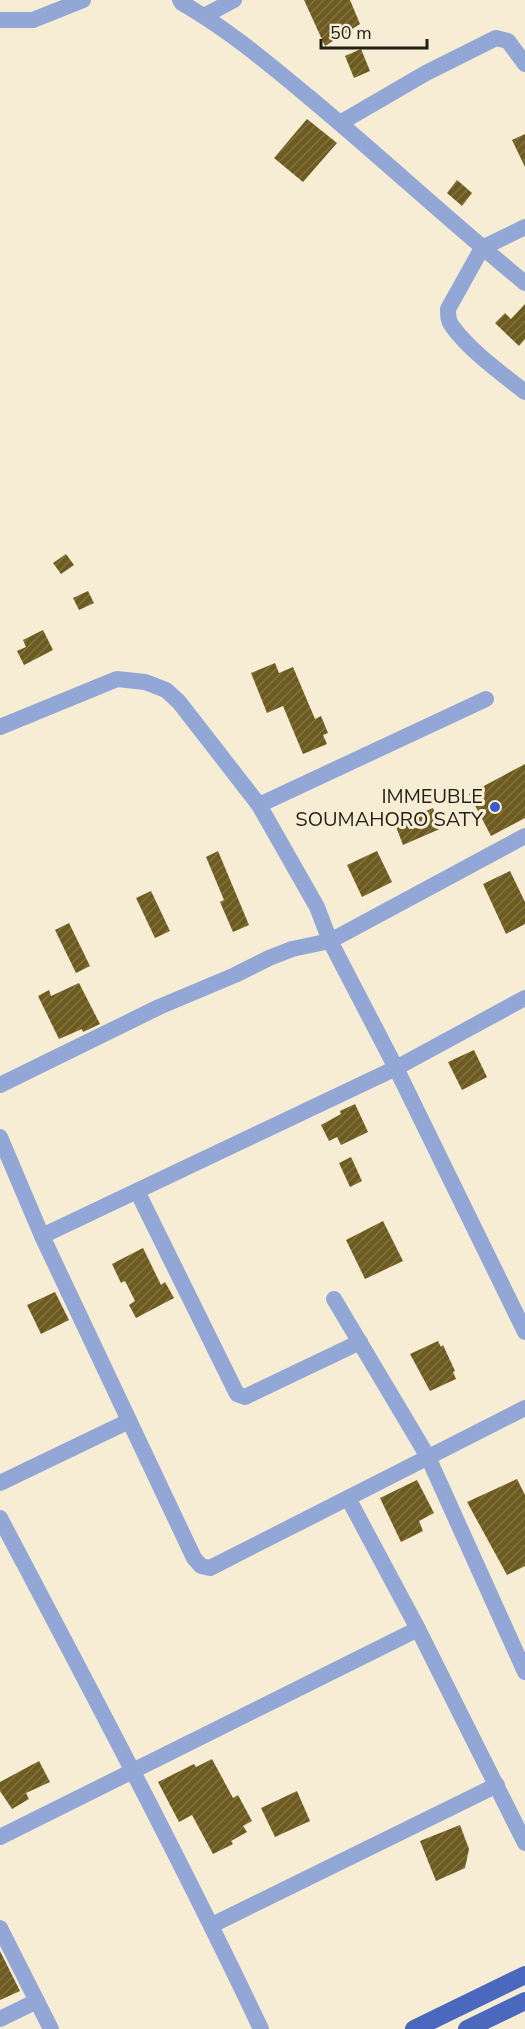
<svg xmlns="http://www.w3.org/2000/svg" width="525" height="2029" viewBox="0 0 525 2029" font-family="'Nunito Sans',sans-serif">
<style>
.building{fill:url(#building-hatch)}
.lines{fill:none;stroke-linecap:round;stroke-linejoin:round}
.minor{stroke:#93a7d7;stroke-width:16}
.major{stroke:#4a69be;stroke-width:18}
.poi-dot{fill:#385acb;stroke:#f6edd4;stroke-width:2}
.labels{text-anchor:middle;stroke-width:6;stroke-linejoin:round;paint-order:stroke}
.poi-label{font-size:20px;fill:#211e15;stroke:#f6edd4;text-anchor:end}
</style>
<defs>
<pattern id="building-hatch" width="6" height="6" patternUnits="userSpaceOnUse" patternTransform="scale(1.5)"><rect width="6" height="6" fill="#6e5b1f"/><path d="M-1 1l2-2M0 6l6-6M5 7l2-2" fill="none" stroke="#827346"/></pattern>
</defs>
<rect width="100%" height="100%" fill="#f6edd4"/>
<g class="building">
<path d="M304,0H350L360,24L325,46Z"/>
<path d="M361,49L370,71L354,78L345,56Z"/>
<path d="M307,119L337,143L303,182L274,158Z"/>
<path d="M525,134V167L512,140Z"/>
<path d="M457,180L472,193L462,206L447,193Z"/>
<path d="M525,304V339L519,346L495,323L505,313L511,319Z"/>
<path d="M66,554L74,565L61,574L53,563Z"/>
<path d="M88,591L94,603L79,610L73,598Z"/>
<path d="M43,630L53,650L24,665L17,651L26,647L23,640Z"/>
<path d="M275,663L279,673L293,667L315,719L321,716L328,733L323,735L327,744L303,754L283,706L267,713L251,673Z"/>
<path d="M525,764V818L491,836L469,794Z"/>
<path d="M433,808L442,828L403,845L395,824Z"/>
<path d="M218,851L249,925L233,932L220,902L224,900L206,857Z"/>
<path d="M377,851L392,882L362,897L347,865Z"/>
<path d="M510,871L525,902V924L506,934L483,884Z"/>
<path d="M151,891L170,931L155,938L136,898Z"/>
<path d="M69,923L90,966L76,973L55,930Z"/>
<path d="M79,983L100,1024L83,1032L82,1029L59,1039L38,996L49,990L51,996Z"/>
<path d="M474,1050L487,1077L462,1090L448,1062Z"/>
<path d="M355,1104L368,1132L341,1145L337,1137L329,1141L321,1125L341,1114L340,1111Z"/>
<path d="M351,1157L362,1181L350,1187L339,1163Z"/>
<path d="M383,1221L403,1261L365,1279L346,1240Z"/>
<path d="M143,1248L161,1285L165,1282L174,1298L136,1318L129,1305L135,1301L125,1281L121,1283L112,1264Z"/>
<path d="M55,1292L69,1320L41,1334L27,1305Z"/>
<path d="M438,1341L441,1347L443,1345L455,1371L453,1372L456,1379L430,1391L410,1354Z"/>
<path d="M517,1479L525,1495V1566L507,1575L467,1502Z"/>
<path d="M417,1480L434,1513L419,1521L423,1531L401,1542L380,1498Z"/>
<path d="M212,1759L233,1798L238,1795L252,1821L243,1826L247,1832L231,1841L233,1844L213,1854L192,1815L179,1822L158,1782L194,1764L196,1767Z"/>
<path d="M39,1761L50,1782L26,1793L29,1799L12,1809L0,1791V1782Z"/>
<path d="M297,1791L310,1821L275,1837L261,1808Z"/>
<path d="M460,1825L469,1849L465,1868L436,1881L420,1841Z"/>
<path d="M0,1951L20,1991L0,2000Z"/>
</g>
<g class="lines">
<g class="minor">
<path d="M180,0L182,3C229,30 269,64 310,98C383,159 452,223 525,283"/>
<path d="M204,16L234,0"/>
<path d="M0,20H33L83,0"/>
<path d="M340,123L426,73L496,38L508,41L525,64"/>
<path d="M525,227L482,248L448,309C448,315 448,321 452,326C470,351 501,373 525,392"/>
<path d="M0,727L117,679L145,682L166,690L179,702L259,805L317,907L330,941L396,1068L525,1332"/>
<path d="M259,805L486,699"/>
<path d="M0,1085L159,1007L235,975L269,958L292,949L330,941L525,836"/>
<path d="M0,1137L42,1236L194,1558L201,1566L210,1568L525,1408"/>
<path d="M137,1191L237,1394L245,1397L360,1342"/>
<path d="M42,1236L396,1068L525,998"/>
<path d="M334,1299L428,1457L525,1672"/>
<path d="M0,1483L129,1421"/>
<path d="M348,1498L418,1629L525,1843"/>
<path d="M0,1518C89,1687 179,1856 261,2029"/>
<path d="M0,1837L418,1629"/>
<path d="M212,1925L497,1785"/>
<path d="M0,1928L51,2029"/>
<path d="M0,2019L37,2001"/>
</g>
<g class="major">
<path d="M414,2029L525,1975"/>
<path d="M467,2029L525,2001"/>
</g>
</g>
<circle class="poi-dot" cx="495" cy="807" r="6"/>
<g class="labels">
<g class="poi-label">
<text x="483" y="803">IMMEUBLE<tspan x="483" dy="23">SOUMAHORO SATY</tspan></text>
</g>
</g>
<path d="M321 39v9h106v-9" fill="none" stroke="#211e15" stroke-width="3"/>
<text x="330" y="39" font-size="18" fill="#211e15" stroke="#f6edd4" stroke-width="4.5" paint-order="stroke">50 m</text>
</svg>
